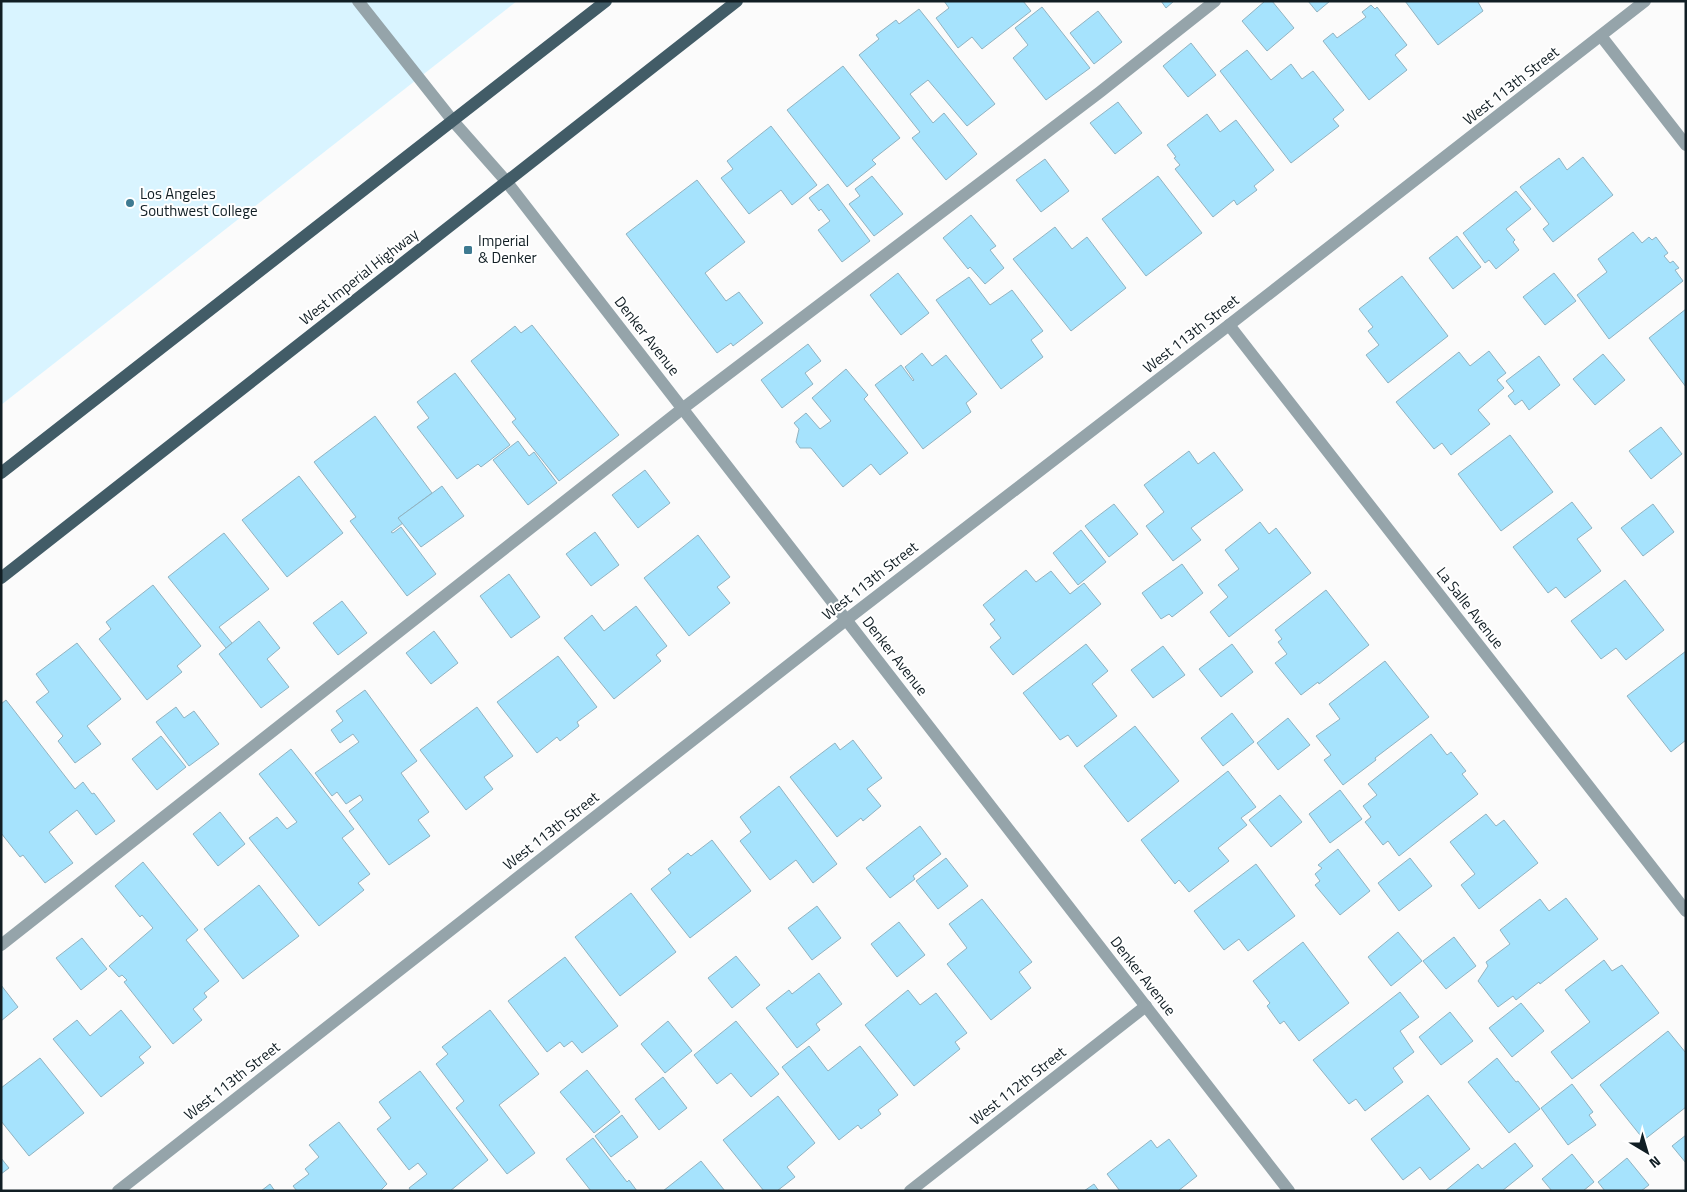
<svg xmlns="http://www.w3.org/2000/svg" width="1687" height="1192" viewBox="0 0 1687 1192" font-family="'Titillium Web',sans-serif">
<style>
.built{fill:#d9f4ff}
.building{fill:#a6e3fd;stroke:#91b3c1}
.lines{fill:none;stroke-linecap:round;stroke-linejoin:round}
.minor{stroke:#95a4aa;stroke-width:12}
.major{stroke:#425c67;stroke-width:12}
.poi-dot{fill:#3e7a91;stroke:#fff;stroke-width:2}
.labels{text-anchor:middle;stroke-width:4;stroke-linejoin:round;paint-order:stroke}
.street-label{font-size:15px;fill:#111e24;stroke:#fff}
.poi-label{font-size:15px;fill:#111e24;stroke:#fff;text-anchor:start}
</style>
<rect width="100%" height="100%" fill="#fbfbfb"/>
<path class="built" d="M1,1H517L1,405Z"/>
<g class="building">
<path d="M944,1H1023L1031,11L982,49L972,37L958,48L936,18L949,8Z"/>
<path d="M1161,1H1174L1166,8Z"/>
<path d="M1265,1H1272L1294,28L1267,51L1242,21Z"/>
<path d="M1308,1H1330L1317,12Z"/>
<path d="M1405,1H1479L1478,2L1483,11L1438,45Z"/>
<path d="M1371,5L1375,9L1377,7L1407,45L1395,55L1407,70L1369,100L1323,41L1333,33L1337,38L1366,17L1362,12Z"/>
<path d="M1042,7L1090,68L1046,100L1013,58L1028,45L1015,28Z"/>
<path d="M919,9L995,104L967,126L928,80L910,94L933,123L944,113L977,154L946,180L912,138L920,132L859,55L879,39L876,35L896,20L899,24Z"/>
<path d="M1098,11L1122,42L1094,64L1070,33Z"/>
<path d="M1191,43L1216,75L1188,97L1163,66Z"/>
<path d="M1247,50L1271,80L1291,64L1302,79L1313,71L1344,110L1333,119L1339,126L1291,163L1220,71Z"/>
<path d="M843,66L900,138L872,160L876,164L847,187L787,110Z"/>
<path d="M1118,102L1142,133L1115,154L1090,123Z"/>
<path d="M1207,114L1220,132L1236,120L1274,170L1254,186L1257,190L1237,205L1234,200L1213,217L1175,169L1180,165L1174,158L1176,157L1167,145Z"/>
<path d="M771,126L817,185L792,205L781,190L749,214L721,178L733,169L727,161Z"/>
<path d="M1583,157L1613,195L1553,242L1543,229L1549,224L1520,187L1559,158L1567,170Z"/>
<path d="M1045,159L1069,191L1041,212L1016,180Z"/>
<path d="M872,176L903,214L874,236L849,204L860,196L855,189Z"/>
<path d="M1158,176L1202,233L1146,276L1102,219Z"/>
<path d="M697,180L745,242L705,273L726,301L739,292L763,323L733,346L731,343L717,353L626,234Z"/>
<path d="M828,184L870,241L842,262L818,230L830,221L821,209L819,211L809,198Z"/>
<path d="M1516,191L1531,209L1506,229L1515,240L1513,242L1519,250L1496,269L1489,260L1485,263L1463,233Z"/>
<path d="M971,215L996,246L990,250L1004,268L985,284L970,267L968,269L943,238Z"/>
<path d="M1055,227L1072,249L1087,237L1126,288L1071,331L1013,259Z"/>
<path d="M1633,232L1642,243L1649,237L1652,240L1656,237L1668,253L1664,256L1670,263L1673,261L1679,268L1675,270L1683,281L1609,339L1577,295L1607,272L1598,259Z"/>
<path d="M1457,236L1481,267L1453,289L1429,258Z"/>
<path d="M898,273L929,313L901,335L870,295Z"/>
<path d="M1554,273L1576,301L1545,325L1523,297Z"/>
<path d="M1402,276L1448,336L1388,383L1366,355L1379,345L1368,331L1373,327L1359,309Z"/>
<path d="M969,277L990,305L1012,290L1043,331L1031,340L1043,357L1001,389L936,300Z"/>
<path d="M1686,309V387L1649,338Z"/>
<path d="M532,325L619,435L559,481L512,422L516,419L471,361L515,326L521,333Z"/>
<path d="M808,344L821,361L805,373L813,384L782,408L761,380Z"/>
<path d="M1489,351L1506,373L1497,380L1504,388L1478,410L1490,424L1451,455L1442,443L1434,449L1396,402L1459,352L1470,366Z"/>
<path d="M922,353L932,366L946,355L977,394L966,403L971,412L923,449L875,385L901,365L913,381L914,380L905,367Z"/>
<path d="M1603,354L1625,380L1595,405L1573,379Z"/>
<path d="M1539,356L1560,385L1529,410L1522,400L1515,405L1508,396L1514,391L1506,381Z"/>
<path d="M846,369L868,395L864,399L908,453L880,475L871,464L843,487L811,448H800L796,442L799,429L794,423L806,413L820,429L831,421L812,398Z"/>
<path d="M455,373L510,445L481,467L478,464L457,479L417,427L429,418L417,402Z"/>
<path d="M375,416L432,493L398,518L403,523L391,532L393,533L401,527L436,574L407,596L350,521L356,517L314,462Z"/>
<path d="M1661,427L1682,454L1651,479L1629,451Z"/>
<path d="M1510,435L1553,492L1501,531L1458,474Z"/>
<path d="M518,441L529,456L534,452L557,483L528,505L493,460Z"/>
<path d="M1189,451L1198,464L1214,452L1243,490L1191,528L1201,540L1173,561L1146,526L1164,512L1144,485Z"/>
<path d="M645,470L670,503L638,528L612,495Z"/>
<path d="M299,476L343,533L287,577L242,520Z"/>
<path d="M442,486L464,516L421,547L398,518Z"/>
<path d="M1572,502L1592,528L1577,539L1601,571L1565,598L1556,587L1548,593L1513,547Z"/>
<path d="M1114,504L1138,534L1109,557L1085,526Z"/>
<path d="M1653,504L1674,532L1643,556L1621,528Z"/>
<path d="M1260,522L1269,534L1276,528L1311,573L1229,637L1210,612L1228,597L1218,585L1239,569L1225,550Z"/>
<path d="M1081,530L1106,562L1078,585L1053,553Z"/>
<path d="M595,532L619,565L591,586L566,554Z"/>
<path d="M224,533L269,589L219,627L232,643L226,648L168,577Z"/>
<path d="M698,535L730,577L717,587L730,603L689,636L644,578Z"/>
<path d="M1182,564L1203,593L1172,617L1169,614L1161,619L1142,593Z"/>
<path d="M1026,570L1036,582L1051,571L1070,594L1084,583L1101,604L1013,675L990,647L1001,638L990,624L995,620L983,605Z"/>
<path d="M509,574L540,617L511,638L480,596Z"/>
<path d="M1625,580L1664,630L1626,660L1616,648L1601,659L1571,621Z"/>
<path d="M153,585L201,646L177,666L182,672L147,700L99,639L111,629L106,622Z"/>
<path d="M1326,590L1369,645L1319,684L1318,682L1301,695L1275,663L1287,654L1278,642L1282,639L1275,630Z"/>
<path d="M342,601L367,633L338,655L313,623Z"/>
<path d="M636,606L667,646L656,655L661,661L614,699L564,638L592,615L604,631Z"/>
<path d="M259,621L280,648L267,659L289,687L261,708L219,654Z"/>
<path d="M434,631L458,663L431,684L406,653Z"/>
<path d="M77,643L121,699L87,726L101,744L75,763L58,741L63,736L36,702L49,692L36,674Z"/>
<path d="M1086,644L1108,671L1092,684L1117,716L1077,747L1068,735L1060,740L1023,693Z"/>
<path d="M1232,644L1253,672L1221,697L1199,669Z"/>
<path d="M1163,646L1185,675L1153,698L1131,670Z"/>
<path d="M1686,651V740L1671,752L1627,696Z"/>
<path d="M558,656L597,707L577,722L579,726L560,741L557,737L537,753L497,702Z"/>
<path d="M1385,661L1429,717L1375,758L1376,760L1343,785L1324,760L1331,755L1316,736L1340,719L1329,704Z"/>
<path d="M365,690L417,761L401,773L429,812L418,820L430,836L389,865L349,811L363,800L360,795L346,804L337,792L332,796L315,773L359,742L353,734L340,743L331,730L343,721L336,711Z"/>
<path d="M6,700L75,789L83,782L92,794L94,793L115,821L96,835L77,810L49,832L73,863L45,883L23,855L20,857L1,833V704Z"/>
<path d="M176,707L184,718L194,711L219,744L189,766L156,722Z"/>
<path d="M477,707L513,756L484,777L493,789L466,810L420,750Z"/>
<path d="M1232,713L1254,742L1223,766L1201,738Z"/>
<path d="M1288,718L1310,745L1278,770L1257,743Z"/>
<path d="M1135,726L1179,781L1128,822L1084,766Z"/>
<path d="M1431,734L1447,755L1451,752L1466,771L1462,774L1478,794L1399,856L1388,841L1383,845L1365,822L1371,817L1363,806L1377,795L1368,784Z"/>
<path d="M161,736L186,767L157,790L132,759Z"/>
<path d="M853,740L882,778L867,789L881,806L863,821L861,818L837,837L790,777L835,743L840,750Z"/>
<path d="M291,749L354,829L342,838L370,874L358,883L364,890L319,926L249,838L277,817L287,829L297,822L259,774Z"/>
<path d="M1228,771L1256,807L1241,818L1247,825L1218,848L1229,861L1189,892L1179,880L1175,884L1141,840Z"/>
<path d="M779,786L837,864L813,883L796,860L770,880L740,841L751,832L740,817Z"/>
<path d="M1340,790L1362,819L1330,843L1309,814Z"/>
<path d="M1280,795L1302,822L1271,847L1249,820Z"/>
<path d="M220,812L245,844L218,866L193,834Z"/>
<path d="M1486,814L1496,826L1504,820L1538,863L1479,909L1461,885L1475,874L1450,842Z"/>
<path d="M920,826L941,854L913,876L915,879L890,898L866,868Z"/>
<path d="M712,840L751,891L690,938L651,889L671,873L668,869L688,853L691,856Z"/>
<path d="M1338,849L1370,891L1340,915L1315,885L1320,881L1315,874L1322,868L1318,865Z"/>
<path d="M946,858L968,886L938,909L916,881Z"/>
<path d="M1410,858L1432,886L1399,911L1378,883Z"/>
<path d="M143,862L198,930L186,940L219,981L204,993L207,997L193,1009L202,1020L173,1044L124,982L127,980L122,975L119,977L109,966L153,928L142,915L140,917L115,886Z"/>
<path d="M1256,864L1295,916L1248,951L1239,939L1224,950L1194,911Z"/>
<path d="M259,885L299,936L243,979L204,929Z"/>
<path d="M631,893L676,952L620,996L575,937Z"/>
<path d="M1566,898L1598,939L1540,984L1539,982L1516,1000L1513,996L1498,1007L1478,981L1488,966L1486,962L1510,944L1500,930L1540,899L1549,911Z"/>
<path d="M982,899L1032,962L1019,972L1031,988L991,1020L947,964L967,948L949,924Z"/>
<path d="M817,906L841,938L812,960L788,928Z"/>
<path d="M899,922L925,955L897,977L871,944Z"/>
<path d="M1398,932L1422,961L1391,986L1368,957Z"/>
<path d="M1454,937L1476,966L1446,989L1423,961Z"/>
<path d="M82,938L107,969L81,990L56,958Z"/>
<path d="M1303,942L1349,1003L1299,1041L1284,1021L1280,1024L1267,1006L1270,1003L1253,981Z"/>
<path d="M736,956L760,985L732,1008L708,978Z"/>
<path d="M565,957L618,1026L582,1053L572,1041L564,1047L560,1042L547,1052L508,1001Z"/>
<path d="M1604,960L1612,971L1622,965L1659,1013L1572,1079L1551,1052L1590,1022L1565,990Z"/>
<path d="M819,973L842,1004L816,1024L820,1030L797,1048L766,1008L789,990L792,994Z"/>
<path d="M1,985L18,1007L1,1021Z"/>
<path d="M908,990L920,1005L936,993L967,1033L955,1042L960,1049L914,1086L865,1025Z"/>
<path d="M1400,992L1419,1017L1400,1031L1414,1052L1393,1068L1403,1082L1365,1111L1356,1099L1349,1104L1313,1060Z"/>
<path d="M1521,1003L1544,1031L1512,1057L1489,1028Z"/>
<path d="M121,1010L151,1047L139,1057L144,1063L101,1097L53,1039L77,1020L90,1036Z"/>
<path d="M490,1010L539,1074L499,1105L535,1153L507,1174L456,1108L464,1101L436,1064L448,1054L442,1047Z"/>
<path d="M1450,1012L1473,1041L1441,1065L1419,1037Z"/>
<path d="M668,1021L692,1051L665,1073L641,1044Z"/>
<path d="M736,1021L779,1074L751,1097L731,1073L717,1084L694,1055Z"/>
<path d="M1668,1031L1686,1053V1107L1644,1140L1600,1085Z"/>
<path d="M809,1046L828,1071L860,1046L898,1095L878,1110L881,1114L861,1129L858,1125L839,1140L782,1067Z"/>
<path d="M40,1058L84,1113L29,1156L1,1121V1088Z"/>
<path d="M1497,1058L1516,1082L1518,1081L1540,1109L1509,1133L1468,1082Z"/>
<path d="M587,1070L620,1112L594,1133L560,1092Z"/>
<path d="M420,1071L488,1160L450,1191H411L409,1188L427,1174L418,1163L409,1170L377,1129L391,1118L379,1102Z"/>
<path d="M663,1077L687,1108L659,1130L635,1099Z"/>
<path d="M1572,1084L1593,1112L1589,1115L1596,1125L1568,1145L1541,1108Z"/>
<path d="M1428,1095L1470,1149L1430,1180L1420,1167L1403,1180L1371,1139Z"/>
<path d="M778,1096L815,1143L787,1167L795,1177L777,1191H764L723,1140Z"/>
<path d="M622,1115L638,1137L611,1157L595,1136Z"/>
<path d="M339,1122L387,1184L380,1191H297L293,1186L309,1174L305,1169L319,1157L309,1145Z"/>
<path d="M1686,1135V1163L1672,1146Z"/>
<path d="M593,1138L627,1182L629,1180L637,1191H591L566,1159Z"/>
<path d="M1169,1139L1197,1176L1178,1191H1120L1107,1174L1151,1140L1157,1148Z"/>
<path d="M1515,1143L1533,1166L1502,1191H1445L1478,1164L1482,1169Z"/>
<path d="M1572,1154L1594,1182L1583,1191H1552L1542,1179Z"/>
<path d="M1,1158L9,1168L1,1174Z"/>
<path d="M1627,1158L1649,1185L1641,1191H1605L1598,1182Z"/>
<path d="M701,1161L725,1191H663Z"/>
<path d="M270,1184L275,1191H261Z"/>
<path d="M1094,1184L1099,1191H1084Z"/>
</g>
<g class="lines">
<g class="minor">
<path d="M358,1L453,121L506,181L1289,1191"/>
<path d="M1601,36L1686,145"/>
<path d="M1229,325L1686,911"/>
<path d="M1,945L682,409L1100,92L1215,1"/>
<path d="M118,1191L846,620L1229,325L1645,1"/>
<path d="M910,1191L1146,1006"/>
</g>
<g class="major">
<path d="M1,473L606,1"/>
<path d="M1,578L737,1"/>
</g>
</g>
<g class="poi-dot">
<circle cx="130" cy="203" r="5"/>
<rect x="463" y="245" width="10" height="10" rx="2.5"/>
</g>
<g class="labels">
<g class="street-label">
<text transform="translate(1511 86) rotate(-38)" y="5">West 113th Street</text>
<text transform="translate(359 277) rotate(-38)" y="5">West Imperial Highway</text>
<text transform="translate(1191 334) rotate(-38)" y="5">West 113th Street</text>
<text transform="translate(647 336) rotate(52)" y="5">Denker Avenue</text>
<text transform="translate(870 581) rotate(-38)" y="5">West 113th Street</text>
<text transform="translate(1470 608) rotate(52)" y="5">La Salle Avenue</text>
<text transform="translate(895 656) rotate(52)" y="5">Denker Avenue</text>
<text transform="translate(551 831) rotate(-38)" y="5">West 113th Street</text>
<text transform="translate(1143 976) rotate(52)" y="5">Denker Avenue</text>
<text transform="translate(232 1081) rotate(-38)" y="5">West 113th Street</text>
<text transform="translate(1018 1086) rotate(-38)" y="5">West 112th Street</text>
</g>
<g class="poi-label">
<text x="140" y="199">Los Angeles<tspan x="140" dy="17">Southwest College</tspan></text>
<text x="478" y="246">Imperial<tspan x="478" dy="17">&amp; Denker</tspan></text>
</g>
</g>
<rect width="1687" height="1192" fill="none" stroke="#111e24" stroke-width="5"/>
<g transform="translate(1647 1152) rotate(142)" stroke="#ffffff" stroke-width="4" paint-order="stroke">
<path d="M0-4L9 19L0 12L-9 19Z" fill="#111e24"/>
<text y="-8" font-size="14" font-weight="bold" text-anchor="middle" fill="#111e24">N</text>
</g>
</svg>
